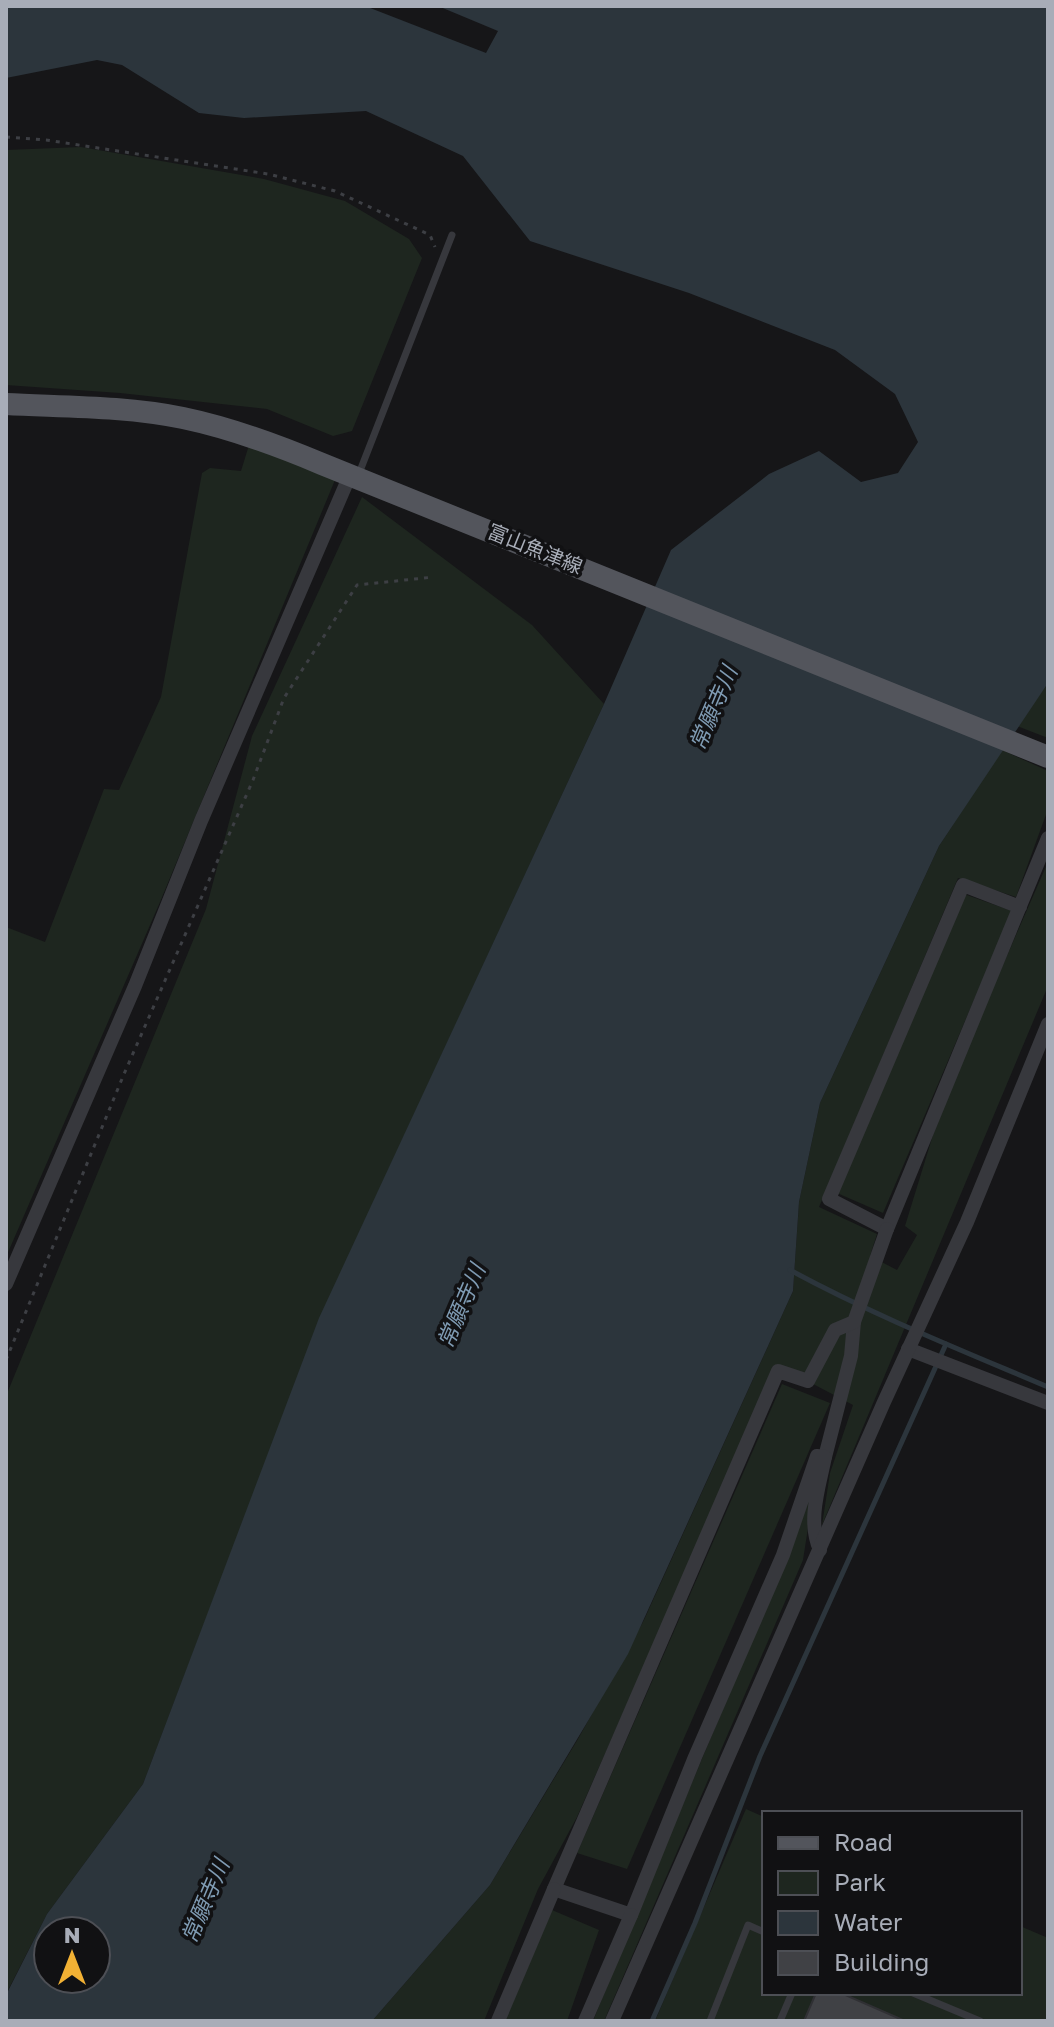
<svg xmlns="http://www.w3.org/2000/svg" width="1054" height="2027" viewBox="0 0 1054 2027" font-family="'Golos Text','Noto Sans JP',sans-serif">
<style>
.green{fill:#1e261f}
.water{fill:#2c353c;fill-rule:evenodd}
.pier{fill:#161618}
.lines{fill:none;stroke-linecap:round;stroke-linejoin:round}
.stream{stroke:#2c353c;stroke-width:5}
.building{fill:#404145;stroke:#303034;stroke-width:2}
.path{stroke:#3d3f44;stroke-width:3;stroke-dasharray:4 6;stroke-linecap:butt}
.lane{stroke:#37383d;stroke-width:7}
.street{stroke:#37383d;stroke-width:14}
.primary{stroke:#53555c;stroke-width:22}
.labels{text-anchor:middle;stroke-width:7;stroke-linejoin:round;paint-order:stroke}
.street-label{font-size:20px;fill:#a8adb8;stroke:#111113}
.water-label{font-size:22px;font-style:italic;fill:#7f9bb3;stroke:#111113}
</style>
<rect width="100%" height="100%" fill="#161618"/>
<g class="green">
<path d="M81,147L264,179L345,201L409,239L422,258L352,431L333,436L267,409L120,393L6,385V150Z"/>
<path d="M249,445L335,480L160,902L6,1257V927L45,942L104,789L119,790L161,697L202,473L210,468L241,471Z"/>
<path d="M362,497L532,625L604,704L324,1309L143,1784L47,1914L6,1994V1396L206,909L252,736Z"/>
<path d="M1048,683V738L1017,726Z"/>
<path d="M1002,750L1048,771V809L1016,897L958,878L819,1207L877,1234L870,1256L897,1270L917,1235L905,1226L933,1135L977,1024L1048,862V986L822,1525L830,1473L853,1405L777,1365L577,1817L538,1889L484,2021H372L490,1885L578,1739L644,1620L793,1291L799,1202L820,1103L939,846Z"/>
<path d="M964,894L1012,911L883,1213L837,1193Z"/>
<path d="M782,1384L830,1403L627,1869L577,1853Z"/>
<path d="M815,1483L803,1560L604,2021H593C665,1841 745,1664 815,1483Z"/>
<path d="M746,1809L764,1817V1993H1020V1926L1048,1938V2021H655Z"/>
<path d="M552,1910L599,1930L567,2021H505Z"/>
</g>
<path class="water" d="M6,6H1048V683L939,846L820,1103L799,1202L793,1291L628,1654L490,1885L372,2021H6V1995L47,1914L143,1784L319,1318L604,704L671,550L769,474L819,451L861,482L898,473L918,442L895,394L835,350L689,293L530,241L463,156L366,111L244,118L199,113L122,65L97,60L6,78ZM48,1931H96V1979H48Z"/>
<path class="pier" d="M365,6H438L498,31L486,53Z"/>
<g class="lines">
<g class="stream">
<path d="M790,1270C873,1315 961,1350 1048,1387"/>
<path d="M652,2021L695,1923L760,1756L946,1344"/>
</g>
</g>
<path class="building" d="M816,1993H841L905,2021H804Z"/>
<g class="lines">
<g class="path">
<path d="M6,137L46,140L268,174L335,191L430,235L435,247"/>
<path d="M6,1360L124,1074L253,780L284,698L357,585L434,577"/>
</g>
<g class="lane">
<path d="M358,476L452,235"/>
<path d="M913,1993L980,2021"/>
<path d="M710,2021L748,1925L764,1932"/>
<path d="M780,2021L792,1993"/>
</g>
<g class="street">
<path d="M1020,907L963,885L829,1199L887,1229L1048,838"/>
<path d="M6,1284L135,986L201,821L350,475"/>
<path d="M908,1349L1048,1403"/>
<path d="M825,1457L851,1356L854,1322"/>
<path d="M820,1550C807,1521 819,1487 825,1457L817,1456L783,1555L695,1757L631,1915L554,1889L778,1371L808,1381L835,1330L854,1322L887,1229"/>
<path d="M498,2021L554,1889"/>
<path d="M585,2021L631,1915"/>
<path d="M612,2021L884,1402L967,1222L1048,1024"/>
</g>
<path class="primary" d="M6,404C64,407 125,406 183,418C231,428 277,445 322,464L1048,757"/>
</g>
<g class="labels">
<g class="street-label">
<text transform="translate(535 549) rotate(22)" y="7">富山魚津線</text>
</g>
<g class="water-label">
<text transform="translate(713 708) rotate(-67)" y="8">常願寺川</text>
<text transform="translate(461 1306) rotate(-67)" y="8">常願寺川</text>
<text transform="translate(205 1901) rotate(-67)" y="8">常願寺川</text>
</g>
</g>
<rect width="1054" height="2027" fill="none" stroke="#a8adb8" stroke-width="16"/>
<rect x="762" y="1811" width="260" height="184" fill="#111113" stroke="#4d4f55" stroke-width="2"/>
<rect x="778" y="1837" width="40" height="12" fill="#53555c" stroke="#4d4f55" stroke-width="2"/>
<text x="834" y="1851" font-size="24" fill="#a8adb8">Road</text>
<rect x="778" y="1871" width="40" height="24" fill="#1e261f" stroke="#4d4f55" stroke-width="2"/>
<text x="834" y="1891" font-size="24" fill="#a8adb8">Park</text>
<rect x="778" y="1911" width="40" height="24" fill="#2c353c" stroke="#4d4f55" stroke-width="2"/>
<text x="834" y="1931" font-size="24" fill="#a8adb8">Water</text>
<rect x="778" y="1951" width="40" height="24" fill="#404145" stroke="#4d4f55" stroke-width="2"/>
<text x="834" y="1971" font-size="24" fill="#a8adb8">Building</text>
<g transform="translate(72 1955)"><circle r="38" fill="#111113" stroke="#4d4f55" stroke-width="2"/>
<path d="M0-6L14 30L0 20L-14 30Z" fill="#f2b134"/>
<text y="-12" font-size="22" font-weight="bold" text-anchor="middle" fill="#a8adb8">N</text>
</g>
</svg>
